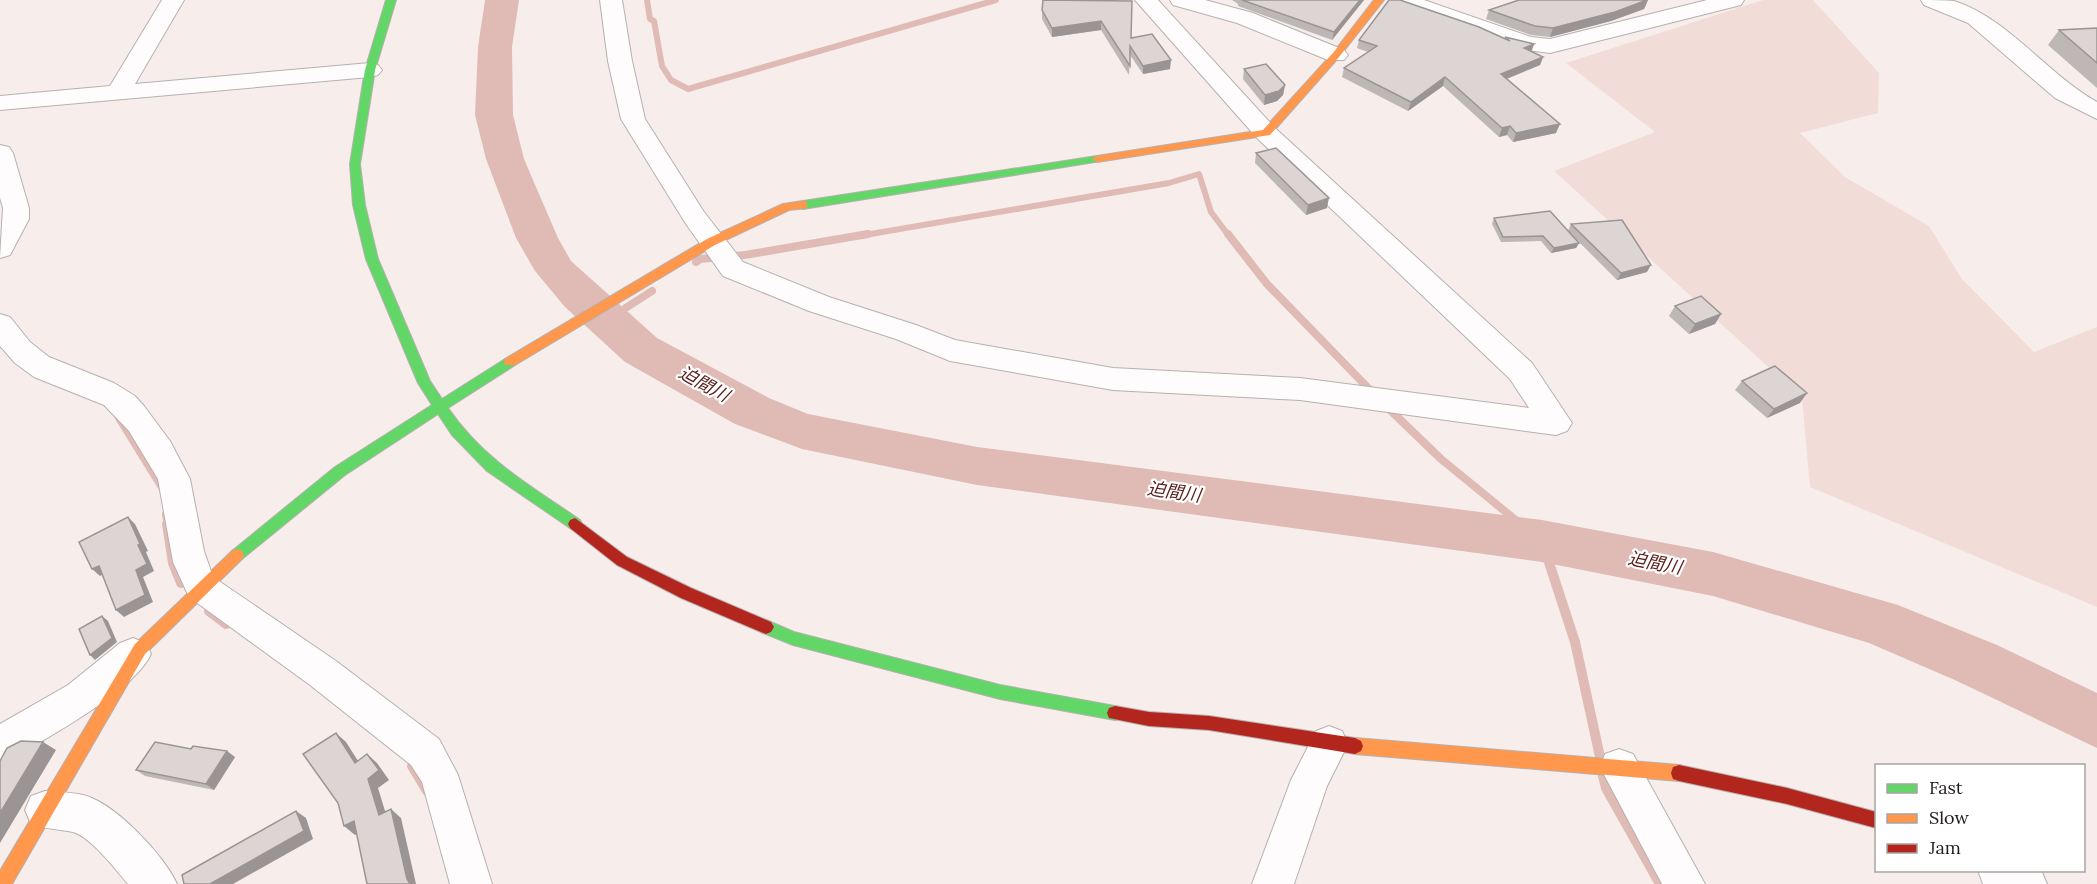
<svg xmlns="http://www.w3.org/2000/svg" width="2097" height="884" viewBox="0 0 2097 884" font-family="Lora,'Noto Sans JP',serif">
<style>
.green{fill:#f2dcd8}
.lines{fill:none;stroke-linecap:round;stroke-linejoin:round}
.stream-far2{stroke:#e0bbb5;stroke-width:6}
.stream-far1{stroke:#e0bbb5;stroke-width:8}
.stream{stroke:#e0bbb5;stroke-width:10}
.river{fill:#e0bbb5;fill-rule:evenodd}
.street-casing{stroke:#b7b0b0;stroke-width:2}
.fast-casing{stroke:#b7b0b0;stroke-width:2}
.slow-casing{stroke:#b7b0b0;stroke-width:2}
.jam-casing{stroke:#b7b0b0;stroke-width:2}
.street{fill:#fefcfc;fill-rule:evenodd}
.fast{fill:#63d668;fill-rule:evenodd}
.slow{fill:#ff974d;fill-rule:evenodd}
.jam{fill:#b3261e;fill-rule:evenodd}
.wall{fill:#bdb7b5}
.shaded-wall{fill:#9a9594}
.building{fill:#dcd5d3;stroke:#9a9594;stroke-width:1.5}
.labels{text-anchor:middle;stroke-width:4.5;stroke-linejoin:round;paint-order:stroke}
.water-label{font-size:18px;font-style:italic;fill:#5c211c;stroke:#fff}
</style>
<rect width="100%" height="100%" fill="#f7eeec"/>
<path class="green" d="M1763,0H1813L1879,73L1878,113L1800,133L1845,177L1929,226L1962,279L2034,352L2097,327V607L1810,487L1802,398L1554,171L1655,132L1566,63Z"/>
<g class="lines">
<g class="stream-far2">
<path d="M647,0L650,19L654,21L662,66L671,80L688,89L996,0"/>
<path d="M859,236L1169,183L1199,174L1211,212L1229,236"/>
</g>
<g class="stream-far1">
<path d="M1228,234L1267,284L1372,392"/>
<path d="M696,262L700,259L745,255L868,234"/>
<path d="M607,320L652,291"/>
<path d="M1386,406L1441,459L1523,526"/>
<path d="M119,418L163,489"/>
<path d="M166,514L168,526"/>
</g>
<g class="stream">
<path d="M167,524L173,563L181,583"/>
<path d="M1522,524L1542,541L1575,642L1600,757"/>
<path d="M209,611L226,624"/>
<path d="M412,766L427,791"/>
<path d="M1603,776L1606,788L1660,884"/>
</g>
<path class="river" d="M485,0H519L512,47L513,115L524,159L558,238L571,261L657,338L769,398L808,414L977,447L1542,520L1713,552L1898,605L1997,645L2097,693V748L1957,681L1869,643L1713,596L1542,562L977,485L802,449L735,424L625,362L565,307L535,271L516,238L486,159L475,115L478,47Z"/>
<g class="street-casing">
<g id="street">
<path d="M162,0H184L135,84L370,63L378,65L382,70L378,75L370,77L0,110V96L110,86Z"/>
<path d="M600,0H622L632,61L645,119L704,212L743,262L829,297L916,325L955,340L1113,368L1300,378L1529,408L1510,379L1257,138L1135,0H1158L1275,128L1532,363L1572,423L1567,431L1556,435L1300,400L1113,390L950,361L896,339L809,311L723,276L686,224L621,119L608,61Z"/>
<path d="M1170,0H1205L1253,13L1344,50L1348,55L1344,60H1328L1237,23L1173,5Z"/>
<path d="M1392,0H1424L1531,37L1550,39L1707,0H1744L1741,5L1550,53L1520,49L1395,5Z"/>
<path d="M1921,0C1931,0 1944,0 1954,1C2008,18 2047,74 2097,102V119L2055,98L1968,23L1924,5Z"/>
<path d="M0,145L9,147L13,153L29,208V219L10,255L0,258L3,208L0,198Z"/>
<path d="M0,314L10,317L30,342L49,357L114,383L135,396L144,406L170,441L190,479L204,551L213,577L336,661L439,739L458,775L492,884H450L422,782L411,765L310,685L189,597L173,562L158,479L129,431L104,405L34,377L15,363L0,346Z"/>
<path d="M133,638L146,643L151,654C134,691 50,736 13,758L0,763V724L68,685L120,643Z"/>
<path d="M1329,726L1342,731L1348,744L1327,786L1294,884H1252L1291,780L1316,731Z"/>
<path d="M1619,749L1633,754L1705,884H1662L1600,767L1605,754Z"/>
<path d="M45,791C57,792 71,792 83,795C114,802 165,856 177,884H128C116,870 91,837 73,832C58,829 45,829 31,824L25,810L31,796Z"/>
<path d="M1978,870H2041L2047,884H1983Z"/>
</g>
</g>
<g class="fast-casing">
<g id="fast">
<path d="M386,0H396L375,70L360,164L365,205L378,259L430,381L442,399L505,359H515L516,362L515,365L448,408C484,460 529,485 580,520L582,524L580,528L575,530L570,528L487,471L452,435L438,414L345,475L242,559L237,561L232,559L230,555L232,551L335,467L432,405L418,383L366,259L353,205L350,164L365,70Z"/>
<path d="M1097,156L1101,157V161L803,209L797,205L803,201Z"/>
<path d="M766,620L794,632L1000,685L1115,706L1121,708L1123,713L1121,718L1115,720L1000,699L793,645L761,632L758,627L761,622Z"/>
</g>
</g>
<g class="slow-casing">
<g id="slow">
<path d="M1374,0H1384L1339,57L1270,135L1097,162L1092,159L1097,156L1263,130L1333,53Z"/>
<path d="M803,201L807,202V208L789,210L715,245L515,365H505L504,362L505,359L707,239L783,204Z"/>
<path d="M237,549L242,551L244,555L242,559L145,654L12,884H0V871L135,644L232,551Z"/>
<path d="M1355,738L1679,765L1685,767L1687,773L1685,779L1679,781L1355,754L1349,751L1347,746L1349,741Z"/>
</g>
</g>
<g class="jam-casing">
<g id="jam">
<path d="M575,518L627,557L691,588L771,622L774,627L771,632L766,634L761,632L681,598L617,565L570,528L568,524L570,520Z"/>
<path d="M1115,706L1149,712L1209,716L1355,738L1361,741L1363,746L1361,751L1355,754L1209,730L1149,726L1109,718L1107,713L1109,708Z"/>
<path d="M1679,765L1787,788L1876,812V828L1787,804L1679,781L1673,779L1671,773L1673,767Z"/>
</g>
</g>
<use href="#street" class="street"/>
<use href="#fast" class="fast"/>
<use href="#slow" class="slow"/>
<use href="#jam" class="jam"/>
</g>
<g class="wall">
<path d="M1114,0L1131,38L1170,69L1143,74L1130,55L1129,75L1101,30L1052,37L1042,19V10Z"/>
<path d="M1232,0H1364L1332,40L1238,6V4Z"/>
<path d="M1648,0L1644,9L1611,21L1550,37L1531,35L1486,19L1489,10Z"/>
<path d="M2097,28V88L2048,45L2059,30Z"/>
<path d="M1505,37L1534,44L1531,51L1543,57L1540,65L1507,79L1556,133L1513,142L1507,135L1499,137L1443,86L1408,111L1342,77L1344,68L1368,52L1357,48L1359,40L1505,39Z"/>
<path d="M1244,69L1285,85L1283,95L1277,101L1264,105L1243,79Z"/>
<path d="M1256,153L1327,208L1306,215L1255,163Z"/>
<path d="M1494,218L1568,231L1571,224L1647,272L1617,280L1571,234L1579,243L1576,248L1551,253L1541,241L1501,242L1492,224Z"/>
<path d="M1675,306L1721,314L1715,324L1689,334L1669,316Z"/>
<path d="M1742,381L1800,403L1767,418L1735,390Z"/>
<path d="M235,757L214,790L145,776L136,770Z"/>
</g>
<g class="shaded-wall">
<path d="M1360,0H1364L1332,40L1334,32Z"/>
<path d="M1648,0L1644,9L1611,21L1550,37L1553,28Z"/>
<path d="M1101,21V30L1052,37V28Z"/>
<path d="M1534,44L1531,53L1524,48Z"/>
<path d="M1543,57L1540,65L1498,82L1501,74Z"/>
<path d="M1171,60L1170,69L1143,74V66Z"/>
<path d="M1445,77L1443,86L1408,111L1411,102Z"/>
<path d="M1285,85L1283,95L1277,101L1264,105L1265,95Z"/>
<path d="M1560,124L1556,133L1513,142L1516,133Z"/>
<path d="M1510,126L1507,135L1499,137L1502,128Z"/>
<path d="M1329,198L1327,208L1306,215L1308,205Z"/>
<path d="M1579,243L1576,248L1551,253L1554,248Z"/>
<path d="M1651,265L1647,272L1617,280L1621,273Z"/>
<path d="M1721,314L1715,324L1689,334L1695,324Z"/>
<path d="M1807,393L1800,403L1767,418L1774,409Z"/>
<path d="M128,517L135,524L148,551L146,552L154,571L143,577L153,602L124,617L116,610L136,570L138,545Z"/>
<path d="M99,566L107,572L100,576L92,569Z"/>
<path d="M102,616L108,621L117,642L95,660L90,655Z"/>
<path d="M336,733L346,742L365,772L355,763Z"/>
<path d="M43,742L56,750L0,843V813Z"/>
<path d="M227,751L235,757L214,790L206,784Z"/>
<path d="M367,754L377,763L389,780L378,788L389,824L379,815L368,779Z"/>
<path d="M391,809L401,818L416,884H410L407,879Z"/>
<path d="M296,811L306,818L313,839L233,884H210Z"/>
<path d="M354,821L365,829L355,835L344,826Z"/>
</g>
<g class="building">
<path d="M1043,0L1132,1L1131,38L1152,34L1171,60L1143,66L1130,46V66L1101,21L1052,28L1042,10Z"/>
<path d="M1242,0H1360L1334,32Z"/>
<path d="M1389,0H1400L1479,27L1510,41L1505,37L1534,44L1524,48L1543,57L1501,74L1560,124L1516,133L1510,126L1502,128L1445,77L1411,102L1344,68L1377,46L1359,40Z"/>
<path d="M1519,0H1647L1615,12L1553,28L1535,26L1489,10Z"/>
<path d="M2097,28V63L2059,30Z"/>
<path d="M1266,64L1285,85L1279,91L1265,95L1244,69Z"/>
<path d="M1276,148L1329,198L1308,205L1256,153Z"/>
<path d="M1550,211L1579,243L1554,248L1543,236L1503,237L1494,218Z"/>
<path d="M1622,220L1651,265L1621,273L1571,224Z"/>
<path d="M1701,296L1721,314L1695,324L1675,306Z"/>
<path d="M1775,366L1807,393L1774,409L1742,381Z"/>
<path d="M128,517L140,544L138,545L147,564L136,570L145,595L116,610L99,566L92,569L79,542Z"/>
<path d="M102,616L112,638L90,655L79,629Z"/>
<path d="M336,733L355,763L367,754L379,770L368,779L379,815L391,809L407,879L410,884H367L354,821L344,826L338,803L303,754Z"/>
<path d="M21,741L43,742L0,813V761L7,748Z"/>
<path d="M155,742L191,749L193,746L227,751L206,784L136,770Z"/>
<path d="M296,811L304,831L210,884H184L182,875Z"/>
</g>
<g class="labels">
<g class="water-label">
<text transform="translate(704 384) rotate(29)" y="6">迫間川</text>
<text transform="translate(1174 492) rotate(8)" y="6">迫間川</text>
<text transform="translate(1655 563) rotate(11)" y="6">迫間川</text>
</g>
</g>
<rect x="1875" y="764" width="210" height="108" fill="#ffffff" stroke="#a6a4a3" stroke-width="1.5"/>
<rect x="1887" y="784" width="30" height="9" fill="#63d668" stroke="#a6a4a3" stroke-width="1.5"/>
<text x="1929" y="794" font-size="18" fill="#211b1a">Fast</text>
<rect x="1887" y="814" width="30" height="9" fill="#ff974d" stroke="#a6a4a3" stroke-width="1.5"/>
<text x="1929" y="824" font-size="18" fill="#211b1a">Slow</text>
<rect x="1887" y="844" width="30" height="9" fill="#b3261e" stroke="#a6a4a3" stroke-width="1.5"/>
<text x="1929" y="854" font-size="18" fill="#211b1a">Jam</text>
</svg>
